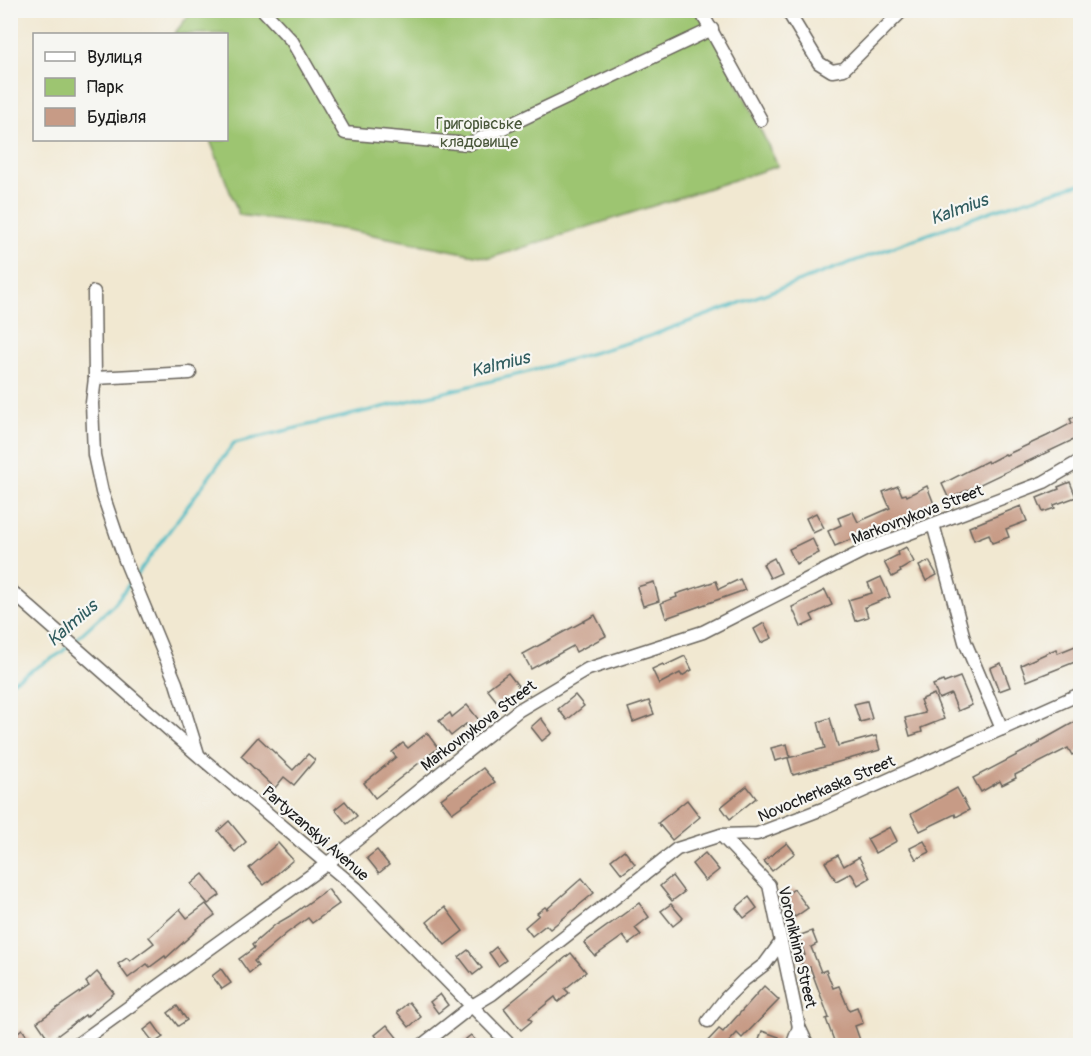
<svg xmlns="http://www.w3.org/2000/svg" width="1091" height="1056" viewBox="0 0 1091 1056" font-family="Pangolin,sans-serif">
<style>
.green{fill:#9dc571;stroke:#5c7046;stroke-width:1.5}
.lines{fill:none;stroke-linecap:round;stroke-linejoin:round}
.stream{stroke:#4dbbc4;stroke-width:3}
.building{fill:#c79b86}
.minor-casing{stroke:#67635b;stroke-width:15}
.minor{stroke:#fff;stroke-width:12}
.labels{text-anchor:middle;stroke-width:4.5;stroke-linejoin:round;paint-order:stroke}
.park-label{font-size:16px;fill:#49573a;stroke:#f6f6f2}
.street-label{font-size:16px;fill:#1c1c1c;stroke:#f6f6f2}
.water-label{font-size:18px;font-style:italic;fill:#305c5f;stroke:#f6f6f2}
</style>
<rect width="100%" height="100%" fill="#f6f6f2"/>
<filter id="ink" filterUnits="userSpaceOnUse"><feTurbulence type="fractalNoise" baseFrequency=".0167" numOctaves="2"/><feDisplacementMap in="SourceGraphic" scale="12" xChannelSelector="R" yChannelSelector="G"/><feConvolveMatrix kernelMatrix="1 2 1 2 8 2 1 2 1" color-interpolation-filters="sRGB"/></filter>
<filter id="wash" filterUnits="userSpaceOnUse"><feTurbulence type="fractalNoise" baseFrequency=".008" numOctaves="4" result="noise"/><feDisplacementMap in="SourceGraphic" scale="24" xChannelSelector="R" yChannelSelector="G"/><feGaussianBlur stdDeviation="1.35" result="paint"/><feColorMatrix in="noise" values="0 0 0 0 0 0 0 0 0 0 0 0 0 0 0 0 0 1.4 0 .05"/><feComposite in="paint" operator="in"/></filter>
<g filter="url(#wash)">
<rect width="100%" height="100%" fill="#f1e8d1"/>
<path class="green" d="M193,10L700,11L712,29L778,166L490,258L348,230L239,215L210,140H226V34H174Z"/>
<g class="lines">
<g class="stream">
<path d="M136,576L234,443L524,373L647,337L994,210L1080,184"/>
<path d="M74,641L115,603L130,583"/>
<path d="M10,683L61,653L69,645"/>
</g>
</g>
<g id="blocks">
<g class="building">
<path d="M1080,414V441L1079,437L949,499L942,484L987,461L988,463L1005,454L1006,455L1047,436L1072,423L1070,419Z"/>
<path d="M1070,482L1076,497L1054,505L1055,508L1043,512L1037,498L1059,489L1058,487Z"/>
<path d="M898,486L902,495L906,494L907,496L927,486L934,504L835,546L828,531L841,525L838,518L853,512L858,522L890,508L883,492Z"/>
<path d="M1021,506L1027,521L1006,529L1009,537L992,543L989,534L974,540L969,527Z"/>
<path d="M816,513L824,528L813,533L806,518Z"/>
<path d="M812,538L819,553L796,564L789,549Z"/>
<path d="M906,547L914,562L900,570L901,572L892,577L884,562L898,555L897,552Z"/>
<path d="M774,558L781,573L770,578L763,564Z"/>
<path d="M929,561L937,575L926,581L919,566Z"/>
<path d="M881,577L890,597L865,607L868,617L855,621L848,600L872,593L868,583Z"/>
<path d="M740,579L745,590L666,618L661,603L677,597L676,594L716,581L719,589Z"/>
<path d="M654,582L659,601L643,606L637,587Z"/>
<path d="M825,590L832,605L811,615L814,621L801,627L792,607Z"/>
<path d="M595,615L606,636L576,652L573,646L531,669L523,654Z"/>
<path d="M764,623L772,638L761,643L754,629Z"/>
<path d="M1080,644V660L1027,681L1021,665L1056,649L1058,653Z"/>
<path d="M685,656L692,670L682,676L680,673L659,684L652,669L663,664L664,666Z"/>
<path d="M1001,663L1010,687L999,691L990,668Z"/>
<path d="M508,673L519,687L499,704L487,689Z"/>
<path d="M960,677L972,705L958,711L951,694L939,699L933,685L943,681L944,683Z"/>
<path d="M934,694L944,719L921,728L922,732L910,736L905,718L925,713L920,700Z"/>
<path d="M575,695L584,706L567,720L558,709Z"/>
<path d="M649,701L654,714L633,722L628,708Z"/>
<path d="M867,701L872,719L860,722L854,704Z"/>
<path d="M467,705L479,720L468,728L466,724L451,736L439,721L450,713L452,717Z"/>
<path d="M541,718L552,733L542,741L531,727Z"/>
<path d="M830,718L838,746L876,736L880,750L793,775L788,758L825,748L818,722Z"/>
<path d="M1080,719V751L1072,755L1068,748L1015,775L1016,778L1002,785L1000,781L981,792L973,778L1040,743L1039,742Z"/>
<path d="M427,733L438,748L375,798L364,783L396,757L392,752L403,743L408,748Z"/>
<path d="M258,737L293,770L308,754L315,760L294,785L284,777L275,788L241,756Z"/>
<path d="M787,744L790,757L775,761L771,748Z"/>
<path d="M483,768L495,782L452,813L441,799Z"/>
<path d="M747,786L756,798L730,819L721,807Z"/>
<path d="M957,788L969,810L956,817L955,814L920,831L911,814Z"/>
<path d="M687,800L700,817L672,840L658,823Z"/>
<path d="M345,801L357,816L347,824L335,809Z"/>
<path d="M229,821L246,842L235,852L218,831Z"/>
<path d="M890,827L897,841L875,853L867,839Z"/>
<path d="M924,841L930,852L916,859L910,848Z"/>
<path d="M278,843L293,860L264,885L249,868Z"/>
<path d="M787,843L795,853L772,871L764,861Z"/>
<path d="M377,850L389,865L379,873L367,858Z"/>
<path d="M624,850L635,864L622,874L611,860Z"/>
<path d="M705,853L719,870L705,881L692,864Z"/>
<path d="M838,855L844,866L859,857L870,878L858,885L851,873L836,881L825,862Z"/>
<path d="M203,874L220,895L208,904L191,884Z"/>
<path d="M672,876L684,892L672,901L660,886Z"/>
<path d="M582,878L594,893L550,929L546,925L532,936L525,927L539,915L537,913L545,907L547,909Z"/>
<path d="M328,889L339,904L312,923L308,918L287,933L254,961L258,966L249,973L239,959L254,948L252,945L276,924L290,916Z"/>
<path d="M794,889L808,908L795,917L782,898Z"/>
<path d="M749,897L757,908L744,918L736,908Z"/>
<path d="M639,903L649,917L635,928L641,935L629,944L623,936L595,956L584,943Z"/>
<path d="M206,904L215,915L196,929L197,930L166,958L165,956L150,967L147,964L128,978L118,964L127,958L130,961L154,943L149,937L180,909L187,918Z"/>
<path d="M671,904L683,918L673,926L661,911Z"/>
<path d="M445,907L463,931L445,945L427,922Z"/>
<path d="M812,931L817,944L811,947L821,972L826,970L833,988L839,986L849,1010L857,1007L863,1023L855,1026L862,1046H836L826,1019L829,1018L810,967L804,970L800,957L805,955L798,936Z"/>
<path d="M496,947L506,960L498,966L489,953Z"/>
<path d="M468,950L482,968L473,975L459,957Z"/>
<path d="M571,953L586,972L565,989L569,993L558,1002L555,997L529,1018L532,1021L521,1030L504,1008Z"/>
<path d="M221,969L231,983L222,989L212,976Z"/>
<path d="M97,972L114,993L86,1017L85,1015L50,1041L37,1022L89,986L86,982Z"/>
<path d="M764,986L779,1000L742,1038L737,1033L725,1046H703L719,1029L723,1032Z"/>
<path d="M440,994L448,1005L438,1013L430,1002Z"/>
<path d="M409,1002L421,1017L409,1027L397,1012Z"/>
<path d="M177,1006L187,1020L178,1026L168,1013Z"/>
<path d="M153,1023L163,1037L154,1043L144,1030Z"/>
<path d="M387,1025L399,1040L391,1046H383L375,1035Z"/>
<path d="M22,1029L34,1046H10V1038Z"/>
<path d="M762,1031L779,1037L776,1046H757Z"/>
<path d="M471,1035L480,1046H457Z"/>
</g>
</g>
</g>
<g filter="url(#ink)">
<use href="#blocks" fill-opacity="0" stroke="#67635b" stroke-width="1.5"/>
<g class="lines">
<g class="minor-casing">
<g id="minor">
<path d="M263,10L292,41L345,133L469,144L712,29"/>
<path d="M700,10L761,120"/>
<path d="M787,10L819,63L832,71L844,69L903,10"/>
<path d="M94,292L95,378L92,403L94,455L102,492L125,560L176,683L198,754"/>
<path d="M95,378L190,373"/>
<path d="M933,524L965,642L1002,729"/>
<path d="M10,590L199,756L356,888L511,1046"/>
<path d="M721,835L769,885L799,1027L808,1046"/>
<path d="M708,1021L726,998L744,980L765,964L781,942"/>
<path d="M75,1046L328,863L519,710L588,669L703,632L865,550L1044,482L1080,461"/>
<path d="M421,1046L472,1006L492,994L677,849L721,835L757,834L825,808L1080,694"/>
<path d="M792,1046L799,1027"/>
</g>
</g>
<use href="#minor" class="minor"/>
</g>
</g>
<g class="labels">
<g class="park-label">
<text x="479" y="129">Григорівське<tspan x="479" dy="18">кладовище</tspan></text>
</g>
<g class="street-label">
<text transform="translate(917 514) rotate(-21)" y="6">Markovnykova Street</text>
<text transform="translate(478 725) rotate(-37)" y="6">Markovnykova Street</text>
<text transform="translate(826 788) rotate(-23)" y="6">Novocherkaska Street</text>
<text transform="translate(316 833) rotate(41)" y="6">Partyzanskyi Avenue</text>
<text transform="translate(798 947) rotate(77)" y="6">Voronikhina Street</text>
</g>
<g class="water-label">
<text transform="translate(959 209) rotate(-20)" y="6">Kalmius</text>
<text transform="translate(500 364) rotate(-14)" y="6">Kalmius</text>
<text transform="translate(72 623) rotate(-41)" y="6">Kalmius</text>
</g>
</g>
<rect width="1091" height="1056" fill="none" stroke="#f6f6f2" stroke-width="36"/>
<rect x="33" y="33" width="195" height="108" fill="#f6f6f2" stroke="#9f9f9c" stroke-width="1.5"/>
<rect x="45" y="52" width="30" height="9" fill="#ffffff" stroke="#9f9f9c" stroke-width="1.5"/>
<text x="87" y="63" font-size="18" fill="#1c1c1c">Вулиця</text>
<rect x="45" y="78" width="30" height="18" fill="#9dc571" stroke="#9f9f9c" stroke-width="1.5"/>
<text x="87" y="93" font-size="18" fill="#1c1c1c">Парк</text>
<rect x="45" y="108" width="30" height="18" fill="#c79b86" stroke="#9f9f9c" stroke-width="1.5"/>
<text x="87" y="123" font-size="18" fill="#1c1c1c">Будівля</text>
</svg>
